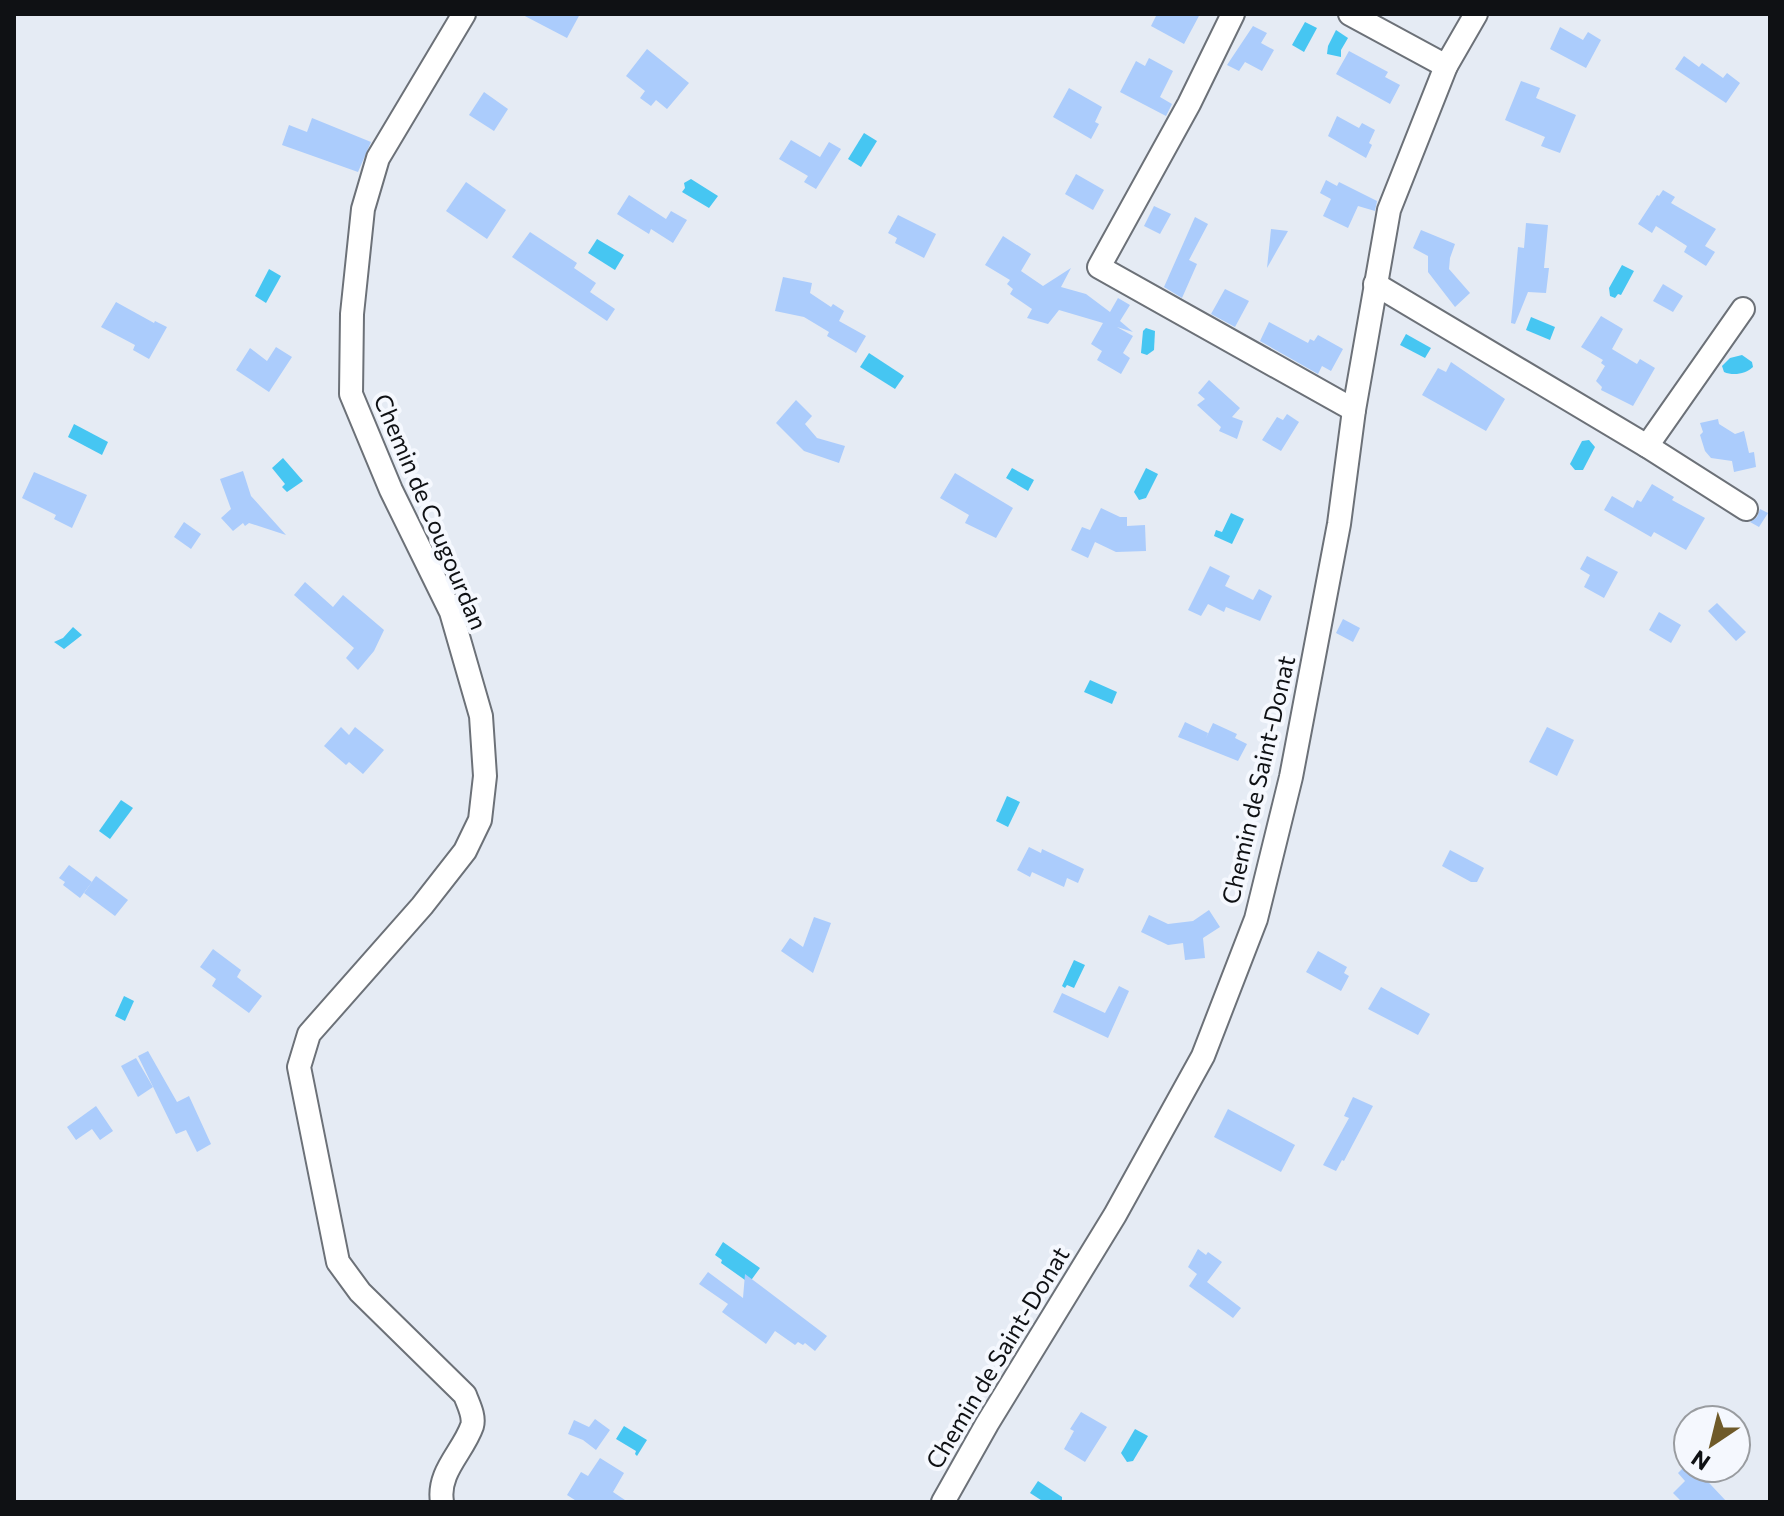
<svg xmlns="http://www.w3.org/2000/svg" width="1784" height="1516" viewBox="0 0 1784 1516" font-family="Commissioner,sans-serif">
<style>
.water{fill:#46c6f2}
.building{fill:#abccfc}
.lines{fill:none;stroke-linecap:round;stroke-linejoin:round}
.minor-casing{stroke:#6c7178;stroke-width:26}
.minor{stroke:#fff;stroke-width:22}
.labels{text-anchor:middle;stroke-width:8;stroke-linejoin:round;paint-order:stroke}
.street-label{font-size:24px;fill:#0f1114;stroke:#f5f8fe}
</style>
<rect width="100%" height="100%" fill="#e5ebf4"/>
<g class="water">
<path d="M1305,22L1317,28L1304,52L1292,45Z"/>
<path d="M1336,30L1348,38L1341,50V57L1327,54L1328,46Z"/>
<path d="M864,133L877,141L861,167L848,159Z"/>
<path d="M691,179L718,196L709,208L682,192L685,188L684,183Z"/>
<path d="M597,239L624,255L615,270L588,253Z"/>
<path d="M1622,265L1634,271L1621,295L1618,294L1615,298L1610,296L1609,288Z"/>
<path d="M269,269L281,276L266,303L255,296Z"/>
<path d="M1531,317L1555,327L1550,340L1526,330Z"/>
<path d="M1146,328L1155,331L1154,350L1147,355L1141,353L1143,331Z"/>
<path d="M1406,334L1431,348L1425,358L1400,345Z"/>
<path d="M869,353L904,376L895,389L860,367Z"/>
<path d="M1742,355L1752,362L1753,367C1746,374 1733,376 1724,372L1722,366L1730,358Z"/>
<path d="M74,424L108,442L102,455L68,437Z"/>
<path d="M1589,440L1595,447L1583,470H1575L1570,464L1582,441Z"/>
<path d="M283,458L303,481L287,492L282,487L285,484L272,468Z"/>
<path d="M1012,468L1034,480L1028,491L1006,478Z"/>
<path d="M1146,468L1158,474L1146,498L1139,500L1134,492Z"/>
<path d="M1231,513L1244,519L1232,544L1214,536L1216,530L1222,532Z"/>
<path d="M73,627L82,635L64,649L54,642L63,638Z"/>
<path d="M1090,680L1117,692L1112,704L1084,692Z"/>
<path d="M1007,796L1020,802L1008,827L996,821Z"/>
<path d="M121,800L133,808L110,839L99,831Z"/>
<path d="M1074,960L1085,965L1074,988L1067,985L1065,988L1062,986Z"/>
<path d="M124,996L134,1001L125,1021L115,1016Z"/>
<path d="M723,1242L760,1268L752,1279L745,1280L721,1263L722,1260L715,1255Z"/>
<path d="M624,1426L647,1440L637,1456L635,1454L636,1451L616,1439Z"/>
<path d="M1135,1429L1148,1436L1133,1461L1127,1462L1121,1453Z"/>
<path d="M1038,1481L1062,1497V1502H1044L1030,1493Z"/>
</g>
<g class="building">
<path d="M521,14H580L567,38Z"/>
<path d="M1157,14H1200L1184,44L1151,26Z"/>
<path d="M1253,26L1267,33L1261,43L1274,50L1262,71L1245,62L1239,71L1227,65Z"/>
<path d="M1560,27L1583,40L1588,32L1601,40L1586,68L1550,49Z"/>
<path d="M647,49L689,83L667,109L656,100L651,106L640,98L645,91L626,76Z"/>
<path d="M1349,51L1388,72L1385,77L1400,85L1390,104L1336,74Z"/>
<path d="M1684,56L1699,67L1702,63L1723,78L1727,73L1740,83L1726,103L1675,69Z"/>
<path d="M1149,58L1173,71L1160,97L1172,104L1166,116L1120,92L1136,61L1145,66Z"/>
<path d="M1521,81L1540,88L1536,98L1576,115L1560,153L1541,146L1545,137L1505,120Z"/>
<path d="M1069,88L1102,107L1095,122L1099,124L1091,139L1053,117Z"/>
<path d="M484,92L508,109L494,131L469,115Z"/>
<path d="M1337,116L1359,128L1362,123L1375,130L1369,143L1372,145L1366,158L1328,136Z"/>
<path d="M312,118L371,142L358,172L282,145L289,125L307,132Z"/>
<path d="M791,140L820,157L829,142L841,149L816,189L804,182L808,176L779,159Z"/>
<path d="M1076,174L1104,190L1093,210L1065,194Z"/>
<path d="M1326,180L1337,186L1339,182L1377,201L1375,211L1358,206L1348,228L1323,216L1331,199L1320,193Z"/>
<path d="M466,182L506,210L487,239L446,211Z"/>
<path d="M1663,190L1675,197L1671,203L1716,229L1705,246L1715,252L1706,266L1684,252L1687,246L1656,226L1652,233L1638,224L1657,195L1659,196Z"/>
<path d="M629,195L666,219L671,211L687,220L673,243L651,229L649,234L617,214Z"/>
<path d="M1154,206L1171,214L1160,234L1144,226Z"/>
<path d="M898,215L936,234L924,258L895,243L897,238L888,233Z"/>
<path d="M1195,217L1208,224L1189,260L1197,264L1182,298L1164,287Z"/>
<path d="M1526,223L1548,225L1544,268H1549L1546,293L1528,292L1515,324L1511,323L1518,247L1524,248Z"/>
<path d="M1271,229L1288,231L1267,268Z"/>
<path d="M1421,230L1455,244L1450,258L1449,269L1470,293L1455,307L1428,272V256L1413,248Z"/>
<path d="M530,232L577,263L574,268L596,283L590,292L615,309L607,321L512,257Z"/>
<path d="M1003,236L1031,254L1021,271L1043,286L1071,268L1061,287L1086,294L1110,312L1118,298L1130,305L1120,321L1133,332L1117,327L1133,336L1123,353L1130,358L1121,374L1097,360L1102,351L1091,344L1103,323L1059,310L1048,324L1027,318L1032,309L1010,294L1013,289L1007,284L1010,280L985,265Z"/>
<path d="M783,277L812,283L810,293L831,307L833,304L844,311L839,321L866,336L856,353L827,336L829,332L804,317L775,311Z"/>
<path d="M1663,284L1683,296L1673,312L1653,301Z"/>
<path d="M1225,289L1249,301L1235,327L1211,314Z"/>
<path d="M116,302L154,323L155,321L167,327L149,359L133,350L135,345L101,327Z"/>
<path d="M1601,316L1623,329L1612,349L1637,364L1640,359L1655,368L1633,406L1601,390L1602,387L1596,381L1605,366L1601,363L1603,360L1581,347Z"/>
<path d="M1269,322L1308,343L1310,339L1314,341L1318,335L1343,349L1331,371L1322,366L1318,374L1260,341Z"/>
<path d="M276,347L292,357L269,392L236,370L250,348L267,361Z"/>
<path d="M1451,362L1505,399L1486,431L1422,395L1438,368L1446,372Z"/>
<path d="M1209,380L1240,408L1232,417L1243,421L1237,439L1219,431L1221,427L1197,405L1205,399L1198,393Z"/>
<path d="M796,400L812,416L805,424L817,438L845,446L839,463L804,451L776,423Z"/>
<path d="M1287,414L1299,422L1281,451L1262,440L1277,417L1283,420Z"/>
<path d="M1718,419L1719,424L1735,434L1744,431L1749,453L1754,452L1756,467L1734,472L1732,461L1711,458L1705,451L1700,435L1703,432L1700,423Z"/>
<path d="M243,471L251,496L286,535L249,523L245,526L243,523L233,531L221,518L231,509L220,479Z"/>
<path d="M34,472L87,495L72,528L54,519L56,515L22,498Z"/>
<path d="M955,473L1013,508L996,538L965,523L969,515L940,498Z"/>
<path d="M1652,484L1674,497L1672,500L1705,518L1686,550L1654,532L1651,537L1604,510L1612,496L1633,508L1637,500L1641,502Z"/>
<path d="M1101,508L1120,517H1127V526L1145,525L1146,551L1116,552L1095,542L1088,558L1071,550L1082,527L1090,530Z"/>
<path d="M1760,509L1768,513L1759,527L1750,522L1757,517Z"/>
<path d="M184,522L201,534L191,549L174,537Z"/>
<path d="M1587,556L1618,572L1604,598L1584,587L1590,575L1580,569Z"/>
<path d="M1210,566L1230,576L1225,586L1253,600L1259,589L1272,596L1260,621L1226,607L1224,612L1208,604L1201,616L1188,610Z"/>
<path d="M305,582L333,607L343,595L384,630L374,651L358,670L346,658L354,648L294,595Z"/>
<path d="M1717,603L1746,632L1736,641L1708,611Z"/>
<path d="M1659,612L1681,625L1671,643L1649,630Z"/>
<path d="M1343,619L1360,628L1353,642L1336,633Z"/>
<path d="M1185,722L1208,733L1206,738L1213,723L1237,734L1235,738L1247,744L1238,761L1178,737Z"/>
<path d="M341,727L349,735L355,727L384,750L363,774L349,762L346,765L324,746Z"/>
<path d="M1547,727L1574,740L1557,776L1529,762Z"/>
<path d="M1029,847L1041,853L1042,849L1084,869L1078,883L1067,878L1064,887L1032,872L1030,877L1017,870Z"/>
<path d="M1450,850L1484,868L1477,882H1471L1442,866Z"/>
<path d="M69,865L92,882L80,898L63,885L65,882L59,878Z"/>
<path d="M96,876L128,900L115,916L84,893Z"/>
<path d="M1209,910L1220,927L1203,938L1205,958L1185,960L1183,943L1168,945L1141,932L1149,915L1168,924L1193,921Z"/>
<path d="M814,917L831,923L813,973L781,951L790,938L803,947Z"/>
<path d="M213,949L241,970L237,977L262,996L249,1013L212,986L216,979L200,967Z"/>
<path d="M1318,951L1347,967L1344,973L1349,976L1341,991L1306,972Z"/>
<path d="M1119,986L1129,991L1108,1038L1053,1012L1062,993L1105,1013Z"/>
<path d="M1381,987L1430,1014L1418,1035L1368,1009Z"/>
<path d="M148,1051L177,1102L189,1096L211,1144L197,1152L186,1130L176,1134L138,1056Z"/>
<path d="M136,1058L153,1087L138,1097L121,1066Z"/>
<path d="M1353,1097L1373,1106L1344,1161L1342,1160L1336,1171L1323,1165L1349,1118L1344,1116Z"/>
<path d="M96,1106L113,1131L100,1140L92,1129L76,1140L67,1127Z"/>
<path d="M1228,1109L1295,1145L1281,1172L1214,1137Z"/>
<path d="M1198,1249L1206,1255L1208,1252L1222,1262L1207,1282L1241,1308L1233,1318L1189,1286L1197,1274L1188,1267Z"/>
<path d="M708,1272L743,1298L745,1274L827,1336L815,1351L805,1343L803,1345L798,1342L795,1345L775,1331L766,1344L722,1312L728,1304L699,1284Z"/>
<path d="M1081,1412L1107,1427L1085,1462L1064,1449L1074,1431L1070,1429Z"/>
<path d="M595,1419L610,1430L596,1450L583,1440L568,1434L574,1420L589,1427Z"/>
<path d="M600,1458L624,1473L613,1492L628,1502H578L567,1495L581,1472L588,1476Z"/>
<path d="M1688,1463V1468H1695L1727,1502H1682L1673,1493L1685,1481L1678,1473Z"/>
</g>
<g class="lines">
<g class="minor-casing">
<g id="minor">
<path d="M1233,14L1189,104L1099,267L1354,410"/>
<path d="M1350,14L1446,66"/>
<path d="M1375,284L1647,446L1746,509"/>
<path d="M1647,446L1743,309"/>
<path d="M442,1502C437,1472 463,1452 472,1426C475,1416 468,1404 465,1395L360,1292L338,1262L299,1067L309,1034L422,906L465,851L480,820L485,776L481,716L451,612L391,490L351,394L352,314L363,209L378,158L464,14"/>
<path d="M943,1502L987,1424L1115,1215L1203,1056L1256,919L1291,777L1339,524L1354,410L1389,210L1446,66L1476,14"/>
</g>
</g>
<use href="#minor" class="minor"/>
</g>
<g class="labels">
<g class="street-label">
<text transform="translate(430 512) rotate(67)" y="8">Chemin de Cougourdan</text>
<text transform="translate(1259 780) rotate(-77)" y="8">Chemin de Saint-Donat</text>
<text transform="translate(998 1358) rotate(-59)" y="8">Chemin de Saint-Donat</text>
</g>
</g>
<rect width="1784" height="1516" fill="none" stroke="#0f1114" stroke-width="32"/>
<g transform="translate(1712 1444) rotate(215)"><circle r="38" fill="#f5f8fe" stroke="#999ca0" stroke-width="2"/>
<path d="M0-6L14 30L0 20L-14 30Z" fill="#6f5a29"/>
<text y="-12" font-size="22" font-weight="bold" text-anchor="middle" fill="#0f1114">N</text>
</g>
</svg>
